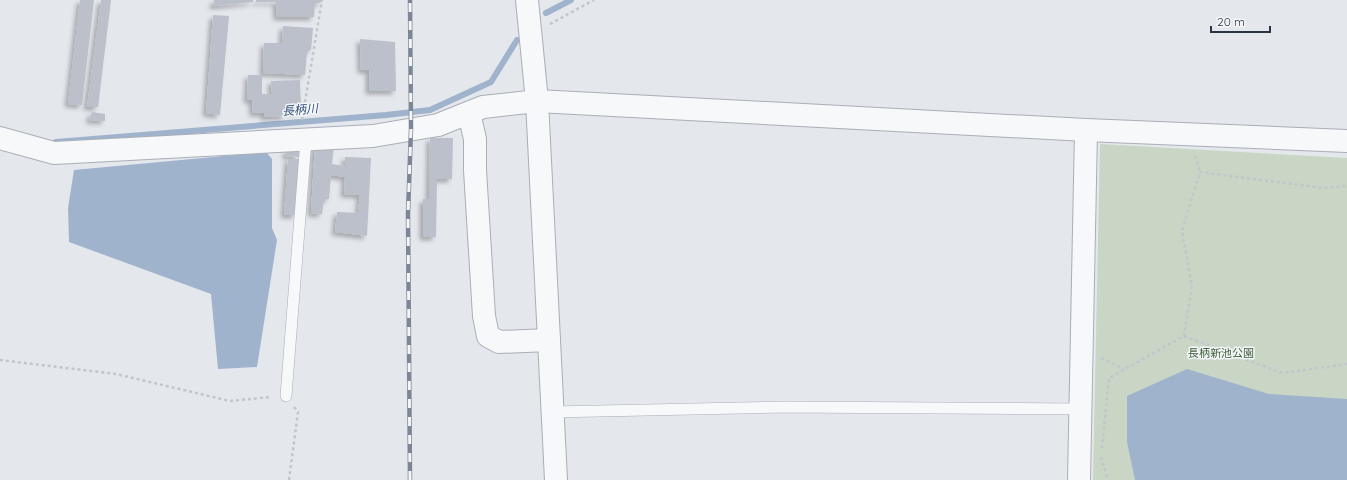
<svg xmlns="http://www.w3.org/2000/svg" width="1347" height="480" viewBox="0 0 1347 480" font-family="Quicksand,'Noto Sans JP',sans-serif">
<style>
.green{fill:#c9d6c5}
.water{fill:#9fb4cc}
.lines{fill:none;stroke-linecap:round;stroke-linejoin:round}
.stream{stroke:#9fb4cc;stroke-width:6}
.building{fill:#bbc0ca;filter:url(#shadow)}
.lane-casing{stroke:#a9aeb7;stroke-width:12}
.street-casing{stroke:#a9aeb7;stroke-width:24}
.path{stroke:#c2c5cb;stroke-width:2.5;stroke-dasharray:3 3;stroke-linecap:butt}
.lane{stroke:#f7f8fa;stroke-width:11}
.street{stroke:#f7f8fa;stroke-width:22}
.rail-casing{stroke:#7d8696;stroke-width:4.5}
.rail{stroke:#f4f6f9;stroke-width:3;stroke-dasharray:9;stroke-linecap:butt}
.labels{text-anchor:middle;stroke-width:3;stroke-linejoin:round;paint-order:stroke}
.park-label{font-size:11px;fill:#3f6138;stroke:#f4f6f9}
.water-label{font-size:12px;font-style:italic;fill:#34527a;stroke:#f4f6f9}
</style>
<defs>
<filter id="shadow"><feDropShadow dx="-3.5" dy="3.5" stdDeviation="2" flood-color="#0004"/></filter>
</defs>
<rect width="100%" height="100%" fill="#e4e7ec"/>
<path class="green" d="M1100,144L1347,158V480H1093Z"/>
<g class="water">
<path d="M266,152L272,159V228L277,240L257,367L218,369L211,294L69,242L68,208L74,170Z"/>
<path d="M1187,369L1269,394L1347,399V480H1135L1127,442V396Z"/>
</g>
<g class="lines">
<g class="stream">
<path d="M546,13L571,0"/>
<path d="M56,142L386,115L430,110L491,82L517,40"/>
</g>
</g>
<g class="building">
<path d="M80,0H94L82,105L68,104Z"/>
<path d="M101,0H111L98,107H87Z"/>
<path d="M214,0H253V2L213,6Z"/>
<path d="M256,0H322V2L315,4L314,17H277L276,2H256Z"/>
<path d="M213,15L229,16L220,115L206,113Z"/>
<path d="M283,26L313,28L311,50L307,52L305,75L263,73L264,43H282Z"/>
<path d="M360,39L395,42L396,91H369V70H361Z"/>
<path d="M248,75H262V94H272L271,81L300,80L301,111L285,112V116L264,117V113H253L252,100H247Z"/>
<path d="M92,112L105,114V121L89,120Z"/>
<path d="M430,138H453L452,179H437L436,237H423V199H429Z"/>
<path d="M315,143L334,146L332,164L345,166V157L371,158L367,236L335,232L337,212L358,213L360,195L344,194L345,177L331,175L329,199L324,200L322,214L311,213Z"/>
<path d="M286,150L299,151V157L286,156Z"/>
<path d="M288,159H300L296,215H284Z"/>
</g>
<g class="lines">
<g class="lane-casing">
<g id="lane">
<path d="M286,396L306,140"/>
<path d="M552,412L783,407L1081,409"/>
</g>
</g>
<g class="street-casing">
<g id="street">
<path d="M527,0L537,101L556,480"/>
<path d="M469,113L475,139V170L484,316L488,336L499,342L549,340"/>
<path d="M0,138L54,153L373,136L438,125L483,107L537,101L1086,130L1347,141"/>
<path d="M1079,480L1086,130"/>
</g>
</g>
<g class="path">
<path d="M550,24L594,0"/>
<path d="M302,120L322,0"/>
<path d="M1195,156L1200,172"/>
<path d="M1184,336L1282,373L1347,364"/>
<path d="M1101,358L1124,369"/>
<path d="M0,360L116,374L230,401L271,397"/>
<path d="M1102,448L1109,378L1184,336L1192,286L1182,231L1200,172L1324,188L1347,186"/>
<path d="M1101,457L1108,480"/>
<path d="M289,480L298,412L294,407"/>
</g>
<use href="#lane" class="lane"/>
<use href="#street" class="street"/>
<g class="rail-casing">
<path id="rail" d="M410,480L408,214L411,129L410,0"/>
</g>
<use href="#rail" class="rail"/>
</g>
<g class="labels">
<g class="park-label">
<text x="1221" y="357">長柄新池公園</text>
</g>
<g class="water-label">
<text transform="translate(300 110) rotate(-5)" y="4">長柄川</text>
</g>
</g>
<path d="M1211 26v6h59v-6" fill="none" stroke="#2b3445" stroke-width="2"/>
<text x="1217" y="26" font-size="12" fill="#2b3445" stroke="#f4f6f9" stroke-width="3" paint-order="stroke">20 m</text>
</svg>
